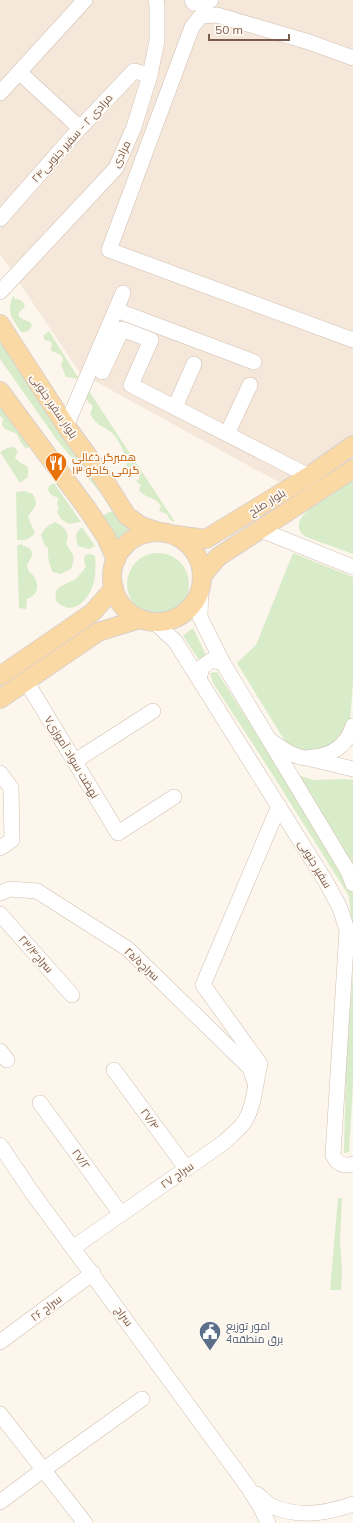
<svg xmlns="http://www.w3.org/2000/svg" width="353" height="1523" viewBox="0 0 353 1523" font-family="Mulish,Cairo,sans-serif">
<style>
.residential{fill:#f5e8da}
.green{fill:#d8ecc9}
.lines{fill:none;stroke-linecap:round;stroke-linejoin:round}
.minor-casing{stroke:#d1beb0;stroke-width:16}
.major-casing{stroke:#dad1cd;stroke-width:20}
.minor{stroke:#fff;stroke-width:15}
.major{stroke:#fbd9a5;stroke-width:18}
.labels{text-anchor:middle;stroke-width:3.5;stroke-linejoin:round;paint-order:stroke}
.street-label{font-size:11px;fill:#7a5c4d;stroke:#fffaf3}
.food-label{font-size:11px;fill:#c56008;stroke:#fffaf3;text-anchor:start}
.service-label{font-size:11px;fill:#4e5e75;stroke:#fffaf3;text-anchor:start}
</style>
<rect width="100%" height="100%" fill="#fdf6ec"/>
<path class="residential" d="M0,0H353V523L80,373L0,254Z"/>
<g class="green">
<path d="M13,296L15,299H18C22,301 24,303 25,307C12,316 22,319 30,322L32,325C30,330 27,333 21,332C12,317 6,314 13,296Z"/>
<path d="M49,331L79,379L66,377L61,365L63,359L61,355L52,351L50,348L52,346L51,342L45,340L43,336Z"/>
<path d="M0,342L104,490L102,495L57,440L0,359Z"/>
<path d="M89,391L175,522L170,520L167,514L159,511L161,506C155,496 147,500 139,490L141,485L136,481L139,479L140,474L137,469L133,468L128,471C126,465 127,461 125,456C123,448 116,436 111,432C103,426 94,424 90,413L92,410V405L88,402L86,398Z"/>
<path d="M0,400L30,446L26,449L20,441L17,434L5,429L2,425L3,419L0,416Z"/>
<path d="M14,447L18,452L15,457L18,461L28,467V477L20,483L0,452L7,448Z"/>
<path d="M353,481V554L306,537C278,518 339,490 353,481Z"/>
<path d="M54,483L81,522L69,524L62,520L57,512L59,506L57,505L58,498L51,495L48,490L49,486Z"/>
<path d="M24,491L33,494L36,501C36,509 31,510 28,517L35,533C29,539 26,541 17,540L16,492Z"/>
<path d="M112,511L132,535L121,545L103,515Z"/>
<path d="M55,522C64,526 71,533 66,543C72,556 77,553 71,569L60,574L53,572C48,564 48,556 48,547L45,546L41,535C45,528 48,525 55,522Z"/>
<path d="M82,527L95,546L89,549L78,546C75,537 75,533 82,527Z"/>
<path d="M20,544L29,548L32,552V556L27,565L29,572C36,575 41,589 33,596C32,597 29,598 27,599L26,609L19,608L17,546Z"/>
<circle cx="158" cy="584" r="31"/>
<path d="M293,553L353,577V682L350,725L330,748L305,752L286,743L237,663L256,645Z"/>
<path d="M91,554L95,556C96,568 96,581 90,592C85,602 74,612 63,606C61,605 57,603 56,600C55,598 56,593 56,591L61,586L76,579L86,567L84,561L85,555Z"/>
<path d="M193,628L206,655L199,660L183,636Z"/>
<path d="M217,672L333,853L351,887L353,894V941L349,896L262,758L213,683L210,673Z"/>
<path d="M295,774L313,780L345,779L353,780V872Z"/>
<path d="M353,970V1084L349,1152L344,1153L346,1066Z"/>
<path d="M338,1198H342L340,1240L342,1272L341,1290H330Z"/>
</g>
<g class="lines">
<g class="minor-casing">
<g id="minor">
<path d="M192,0L194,3L207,2L211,0"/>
<path d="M353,58L309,42L217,15L201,16L192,27L109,250L353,340"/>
<path d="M19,72L80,128"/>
<path d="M0,93L85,0"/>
<path d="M0,219L80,128L134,71L150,75"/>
<path d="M0,292L116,168L134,127L150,75L157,41V7L156,0"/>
<path d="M116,310L254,362"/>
<path d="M102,372L122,329L151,340L131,385L309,476"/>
<path d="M175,407L194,364"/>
<path d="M66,426L123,293"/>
<path d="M227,434L250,385"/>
<path d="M261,530L353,567"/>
<path d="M201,583L200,617L223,663L348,871L353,884"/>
<path d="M154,622L175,641L326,882L340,908L347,930L333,1155C337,1164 344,1167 353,1164"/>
<path d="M199,679L202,667L212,660L223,663"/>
<path d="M26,681L118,833L174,797"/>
<path d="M271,741C281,748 292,756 305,758C307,758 311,757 314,757C333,755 347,745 353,726"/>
<path d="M311,759L353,769"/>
<path d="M75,761L153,711"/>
<path d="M0,773L11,788L12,840L0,848"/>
<path d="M0,893L10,889L37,891L128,949L250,1068L255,1083"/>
<path d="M0,914L72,995"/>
<path d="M0,1051L7,1060"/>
<path d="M114,1070L186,1168"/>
<path d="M40,1103L121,1214"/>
<path d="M0,1145L31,1191L248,1487L261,1508L268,1523"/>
<path d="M74,1247L223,1143C230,1136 240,1129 245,1121C255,1104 255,1083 260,1064L203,985L279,806"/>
<path d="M0,1342L93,1273"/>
<path d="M0,1414L85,1523"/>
<path d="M257,1494C262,1498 268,1505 274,1507C300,1518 328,1513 353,1504"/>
<path d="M0,1502L43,1470L142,1399"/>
</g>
</g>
<g class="major-casing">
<g id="major">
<path d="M0,324L66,426L96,467L127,516L141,526L160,532"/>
<path d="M0,391L88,510L106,537L116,560"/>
<circle cx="157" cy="577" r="45"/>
<path d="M176,535L206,539L309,476L353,445"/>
<path d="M202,576L218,557L353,469"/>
<path d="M0,676L92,613L114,588"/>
<path d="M0,699L98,632L140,619"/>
</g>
</g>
<use href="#minor" class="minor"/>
<use href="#major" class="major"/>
</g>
<defs>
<g id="restaurant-pin" transform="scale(1.15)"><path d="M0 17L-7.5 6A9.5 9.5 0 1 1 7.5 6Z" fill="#e8710a" stroke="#fffaf3"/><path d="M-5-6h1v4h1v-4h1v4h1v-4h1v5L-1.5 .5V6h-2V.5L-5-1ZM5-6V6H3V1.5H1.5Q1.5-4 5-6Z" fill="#fff"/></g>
<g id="civic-pin" transform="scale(1.15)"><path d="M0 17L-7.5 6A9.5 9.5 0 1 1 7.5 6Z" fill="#5c6f8a" stroke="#fffaf3"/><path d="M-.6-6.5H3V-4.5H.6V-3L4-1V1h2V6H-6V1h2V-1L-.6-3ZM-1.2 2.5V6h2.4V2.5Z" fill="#fff"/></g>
</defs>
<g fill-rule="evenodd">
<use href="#restaurant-pin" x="56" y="463"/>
<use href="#civic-pin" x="210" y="1332"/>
</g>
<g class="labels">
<g class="street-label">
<text transform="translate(72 138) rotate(-48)" y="4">مرادی ۲ - سفیر جنوبی۲۴</text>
<text transform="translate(121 154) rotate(-64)" y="4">مرادی</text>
<text transform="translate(54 406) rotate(56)" y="4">بلوار سفیر جنوبی</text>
<text transform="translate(267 502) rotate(-32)" y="4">بلوار صلح</text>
<text transform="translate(72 757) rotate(59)" y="4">نهضت سواد آموزی۷</text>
<text transform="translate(315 864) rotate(59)" y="4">سفیر جنوبی</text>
<text transform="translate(36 954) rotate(48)" y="4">سراج۲۳/۴</text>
<text transform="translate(142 964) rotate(43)" y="4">سراج۲۵/۵</text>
<text transform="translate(150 1119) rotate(54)" y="4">۲۷/۴</text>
<text transform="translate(81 1159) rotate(54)" y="4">۲۷/۲</text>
<text transform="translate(177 1175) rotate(-35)" y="4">۲۷ سراج</text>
<text transform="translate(46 1308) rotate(-37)" y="4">سراج ۲۶</text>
<text transform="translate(124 1316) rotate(54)" y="4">سراج</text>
</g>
<g class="food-label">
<text x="72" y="461">همبرگر ذغالی<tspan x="72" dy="13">۱۳۰گرمی کاکو</tspan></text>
</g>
<g class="service-label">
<text x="226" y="1330">امور توزیع<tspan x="226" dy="13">برق منطقه4</tspan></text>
</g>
</g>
<path d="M209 34v6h80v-6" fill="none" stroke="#7a5c4d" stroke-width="2"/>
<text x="215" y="34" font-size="12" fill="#7a5c4d" stroke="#fffaf3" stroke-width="3" paint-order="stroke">50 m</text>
</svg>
